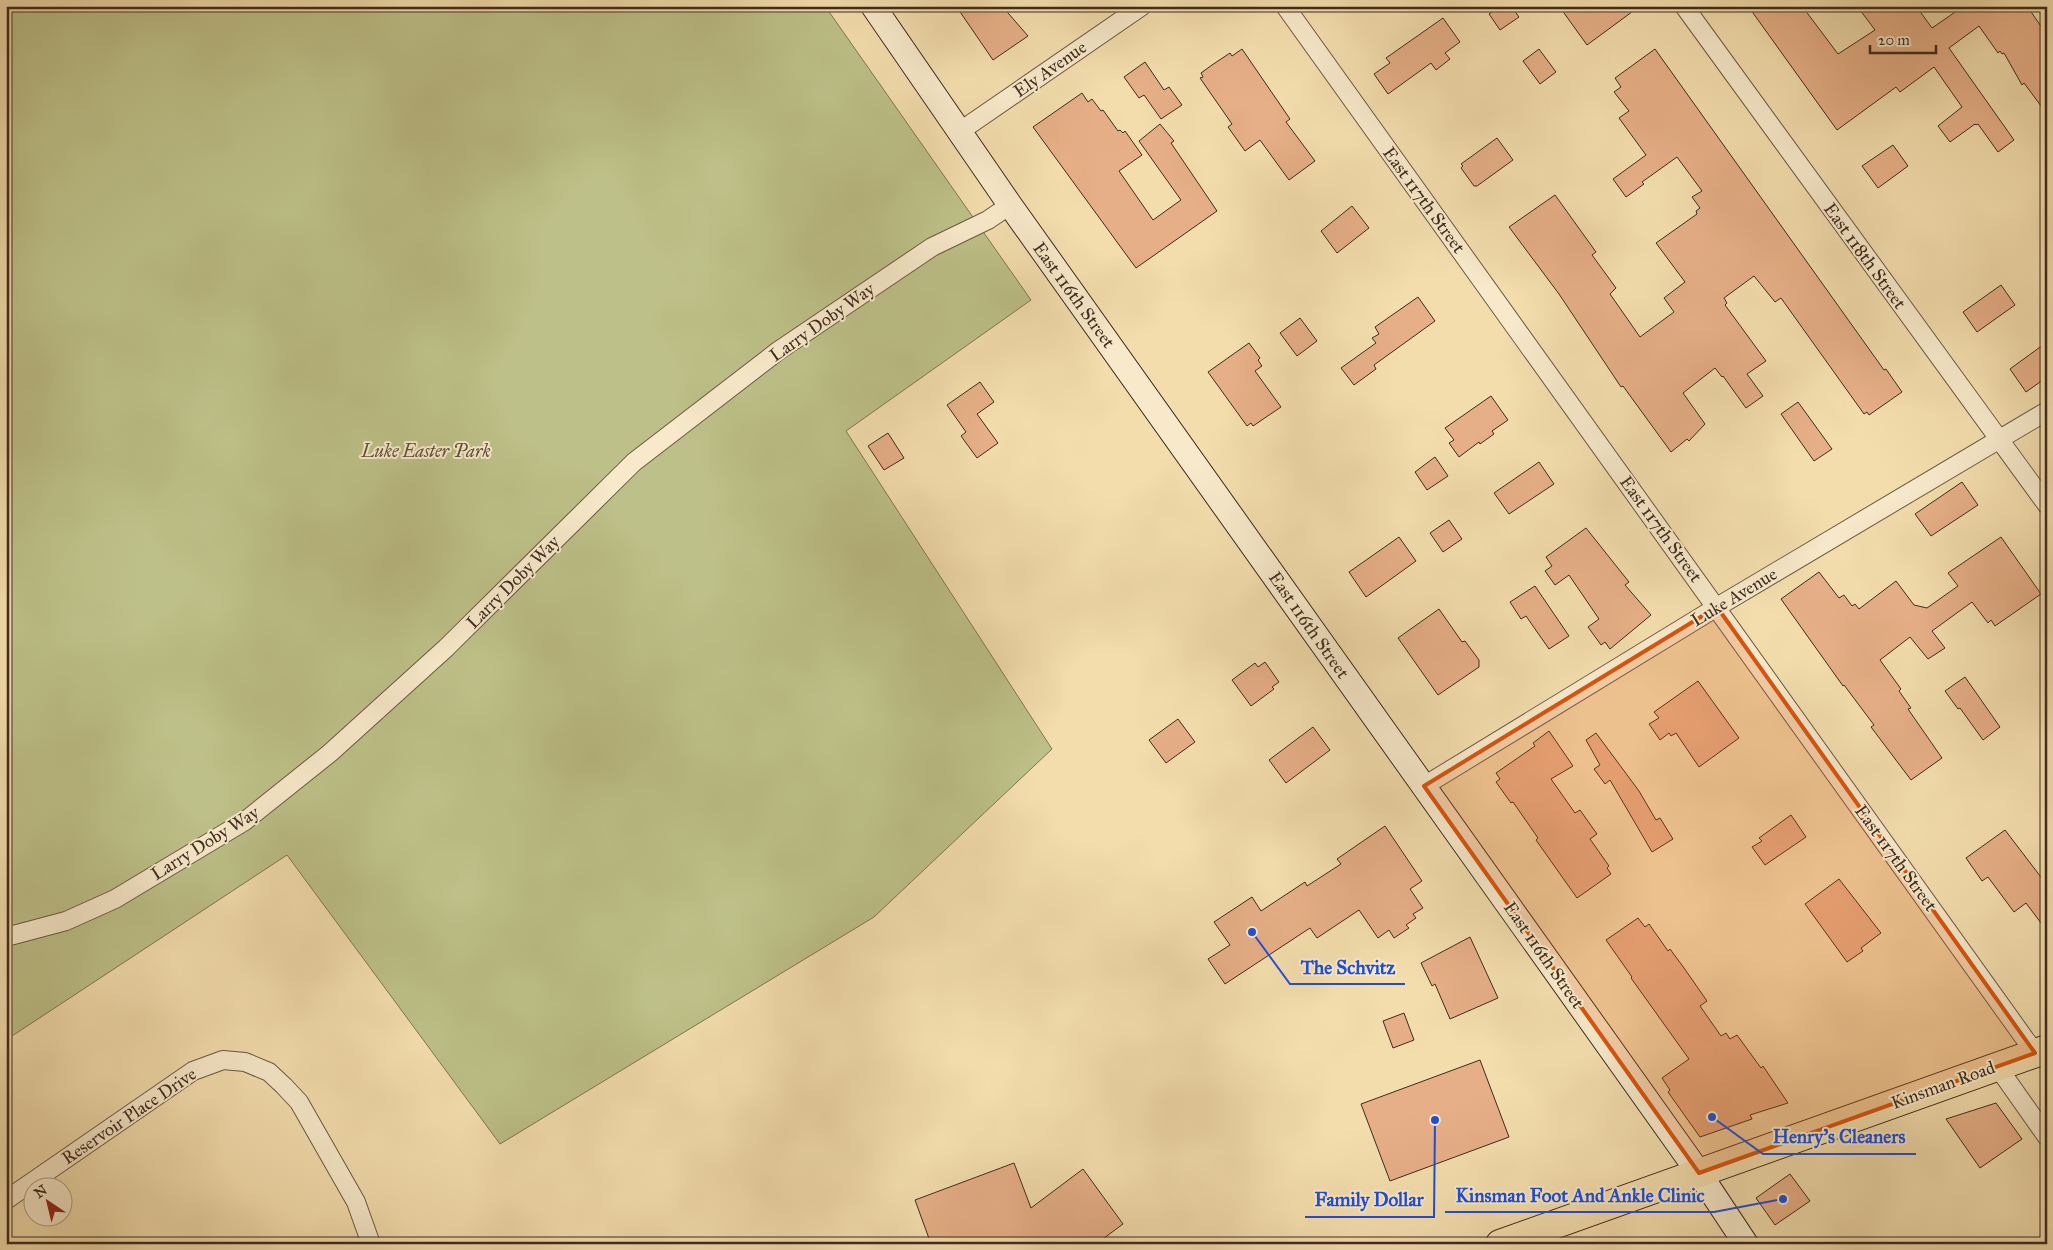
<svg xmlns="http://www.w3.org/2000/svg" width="2053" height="1250" viewBox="0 0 2053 1250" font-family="'IM FELL Great Primer',serif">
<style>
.green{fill:#bdc088;stroke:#7e7653}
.building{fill:#e6af87;stroke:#3f2b1e}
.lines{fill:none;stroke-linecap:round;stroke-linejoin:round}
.street-casing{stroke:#6c5842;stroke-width:20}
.secondary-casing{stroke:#3f2b1e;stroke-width:26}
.primary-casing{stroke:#3f2b1e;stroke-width:30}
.street{stroke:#f7e9ca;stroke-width:18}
.secondary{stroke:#f7e9ca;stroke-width:24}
.primary{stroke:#f3ddad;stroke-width:28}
.marked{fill:#d7540e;fill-opacity:0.2;stroke:#d7540e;stroke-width:4;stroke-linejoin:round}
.labels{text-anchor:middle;stroke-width:4;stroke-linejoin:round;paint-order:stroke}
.street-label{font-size:18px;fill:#3f2b1e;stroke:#f7e9ca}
.park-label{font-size:18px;font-style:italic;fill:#5e5038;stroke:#f7e9ca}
.leader{fill:none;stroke:#1d4ed8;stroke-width:2}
.callout-dot{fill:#1d4ed8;stroke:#f7e9ca;stroke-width:2}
.callout-label{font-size:19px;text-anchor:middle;font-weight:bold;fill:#1d4ed8;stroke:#f7e9ca;stroke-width:4;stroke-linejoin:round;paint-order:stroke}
</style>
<rect width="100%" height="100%" fill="#f3ddad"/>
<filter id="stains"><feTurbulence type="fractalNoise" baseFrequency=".004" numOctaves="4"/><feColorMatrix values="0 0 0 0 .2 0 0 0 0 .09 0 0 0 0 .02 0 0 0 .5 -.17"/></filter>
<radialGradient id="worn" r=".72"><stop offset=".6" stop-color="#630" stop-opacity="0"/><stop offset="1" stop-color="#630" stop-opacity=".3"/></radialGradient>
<path class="green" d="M6,6H825L1031,300L846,431L1052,749L874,917L500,1144L287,855L6,1040Z"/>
<g class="building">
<path d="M956,6H1002L1028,36L993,60Z"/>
<path d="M1500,6H1511L1519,17L1500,30L1489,14Z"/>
<path d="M1559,6H1640L1587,45Z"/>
<path d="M1748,6H1802L1838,54L1875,30L1857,6H1916L1932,28L1964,6H2027L2047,35V114L2024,83L2022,85L2004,53L2002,54L2000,51L1998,53L1979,26L1949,48L2014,140L1998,152L1978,124L1976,125L1975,124L1950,142L1938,126L1962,107L1934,67L1900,92L1896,87L1837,130Z"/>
<path d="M1443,18L1460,42L1445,53L1450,59L1436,70L1431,63L1388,94L1374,74L1390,63L1386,58Z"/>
<path d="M1242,49L1290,119L1286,122L1315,161L1289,180L1260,140L1245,151L1228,127L1232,124L1200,78L1203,77L1201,73L1212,65L1230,53L1232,56Z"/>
<path d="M1539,49L1556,72L1540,84L1523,61Z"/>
<path d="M1655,49L1884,370L1886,369L1902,392L1869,415L1867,412L1864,414L1781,298L1775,302L1754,276L1724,298L1727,303L1725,305L1766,361L1747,374L1763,396L1746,408L1723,376L1722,377L1715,368L1683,393L1705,424L1689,441L1687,439L1671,452L1623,386L1621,387L1559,294L1509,227L1555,195L1596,252L1592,255L1616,288L1610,294L1640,337L1674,312L1664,298L1685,282L1656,243L1697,214L1696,211L1700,208L1692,197L1702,191L1677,157L1642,182L1644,184L1626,197L1613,179L1646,155L1619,118L1629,111L1614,92L1621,87L1615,78Z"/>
<path d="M1145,62L1164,90L1169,87L1182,105L1161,119L1144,95L1139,98L1124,77Z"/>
<path d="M1082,93L1088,102L1092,99L1101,111L1103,110L1118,131L1120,130L1123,133L1125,131L1142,155L1119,171L1153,220L1181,200L1139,141L1160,124L1174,141L1171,143L1217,211L1136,268L1033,127Z"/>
<path d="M1497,138L1513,160L1477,186H1474L1461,168L1463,166L1461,164Z"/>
<path d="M1893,145L1908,166L1878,188L1862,166Z"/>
<path d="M1352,206L1369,228L1337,253L1321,231Z"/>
<path d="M2001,285L2015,305L1977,332L1963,312Z"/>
<path d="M1418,297L1435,321L1374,365L1376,369L1354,385L1341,368L1376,343L1372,338L1379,334L1375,327Z"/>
<path d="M1300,318L1317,341L1297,356L1280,333Z"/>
<path d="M2047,342V377L2026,392L2010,369Z"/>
<path d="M1249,343L1260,358L1258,360L1262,366L1255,371L1281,407L1253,426L1251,423L1247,426L1208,372Z"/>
<path d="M980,382L994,402L977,414L998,443L977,458L961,436L966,432L947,405Z"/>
<path d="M1491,396L1508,420L1492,431L1494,434L1480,444L1479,442L1459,457L1449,443L1454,440L1445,428Z"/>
<path d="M1798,402L1832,449L1814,461L1781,414Z"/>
<path d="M888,433L904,458L884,470L868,446Z"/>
<path d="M1435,457L1448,476L1427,490L1415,472Z"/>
<path d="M1539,462L1554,484L1509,514L1494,493Z"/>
<path d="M1962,482L1978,505L1931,536L1915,514Z"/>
<path d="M1449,520L1462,539L1443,552L1430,533Z"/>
<path d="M1586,528L1629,582L1625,585L1651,615L1610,649L1605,642L1601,645L1588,627L1599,619L1569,575L1555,585L1545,571L1552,566L1546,557Z"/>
<path d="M1399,537L1416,561L1366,597L1349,572Z"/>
<path d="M2001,537L2041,594L1995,626L1991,620L1988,623L1972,602L1932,631L1945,648L1928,659L1910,637L1880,660L1901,689L1899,691L1911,708L1908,709L1942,758L1911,780L1871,727L1874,725L1844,685L1843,686L1781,599L1819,572L1839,598L1844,595L1852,606L1855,604L1859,609L1896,581L1914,605L1927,608L1958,586L1948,573Z"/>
<path d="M1535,586L1569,636L1549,649L1526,616L1521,619L1510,602Z"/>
<path d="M1439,609L1462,642L1465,641L1479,660V667L1438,695L1398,638Z"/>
<path d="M1265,662L1279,682L1272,687L1274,689L1251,706L1232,680L1255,663L1258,667Z"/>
<path d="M1965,677L2000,727L1983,740L1960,708L1958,709L1945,691Z"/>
<path d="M1698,681L1739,738L1699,767L1676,733L1671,736L1669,733L1660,740L1649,724L1659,718L1654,712Z"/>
<path d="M1178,719L1195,742L1166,763L1149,740Z"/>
<path d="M1313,727L1330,750L1286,783L1269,760Z"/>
<path d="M1549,731L1573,766L1551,779L1575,813L1580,810L1597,834L1590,839L1609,866L1607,868L1611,874L1577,898L1536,840L1538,838L1513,802L1511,803L1496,782L1500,779L1496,773L1535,746L1533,743Z"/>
<path d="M1596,733L1639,791L1656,820L1660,818L1673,839L1652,852L1610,780L1605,784L1594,769L1600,765L1586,740Z"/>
<path d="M1791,815L1806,837L1765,865L1752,847L1762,841L1759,838Z"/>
<path d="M1385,826L1422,881L1410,889L1423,908L1413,914L1416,918L1406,925L1409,928L1394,938L1389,930L1378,938L1359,910L1317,938L1310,928L1225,984L1208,959L1230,945L1214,922L1252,897L1261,911L1305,882L1307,886L1341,864L1337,859Z"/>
<path d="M2005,830L2047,885V931L2026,903L2014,912L1988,877L1982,881L1966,858Z"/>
<path d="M1839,879L1881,933L1861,948L1863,951L1847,962L1805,904Z"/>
<path d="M1638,918L1645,927L1649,924L1668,951L1670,949L1684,968L1707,1001L1700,1006L1721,1036L1726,1033L1730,1039L1737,1035L1761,1068L1763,1066L1788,1103L1750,1115L1752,1119L1700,1137L1668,1092L1670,1090L1662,1078L1689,1059L1631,978L1632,977L1606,940Z"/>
<path d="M1470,937L1498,998L1450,1019L1435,984L1432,986L1421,963Z"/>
<path d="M1404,1013L1414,1040L1393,1048L1383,1021Z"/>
<path d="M1480,1060L1509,1137L1390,1181L1361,1104Z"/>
<path d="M1996,1103L2022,1139L1980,1168L1946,1119Z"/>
<path d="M1014,1163L1031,1208L1083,1169L1123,1224L1096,1244H931L915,1200Z"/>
<path d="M1790,1174L1810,1201L1775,1225L1756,1198Z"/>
</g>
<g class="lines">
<g class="street-casing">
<g id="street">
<path d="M1285,6L2035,1053"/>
<path d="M1684,6L2047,505"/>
<path d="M959,132L1142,6"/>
<path d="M1424,786L1717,607L2047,411"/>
<path d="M6,937L66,921L115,899L245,821L330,753L446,648L634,462L778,351L932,247L988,220L1010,205"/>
<path d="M1997,1066L2047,1137"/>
<path d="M6,1200L193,1071L223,1060L245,1062L269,1072L284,1086L299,1102L356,1202L371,1244"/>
</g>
</g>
<g class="secondary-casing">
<path id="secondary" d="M873,6L1010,205L1699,1173L1746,1244"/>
</g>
<g class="primary-casing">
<path id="primary" d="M1500,1244L2047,1049"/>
</g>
<use href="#street" class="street"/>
<use href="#secondary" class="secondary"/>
<use href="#primary" class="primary"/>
</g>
<path class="marked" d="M1717,607L2035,1053L1699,1173L1424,786Z"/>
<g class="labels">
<g class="street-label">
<text transform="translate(1050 69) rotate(-35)" y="6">Ely Avenue</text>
<text transform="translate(1424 200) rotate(54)" y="6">East 117th Street</text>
<text transform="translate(1865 256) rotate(54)" y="6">East 118th Street</text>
<text transform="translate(1074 295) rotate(54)" y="6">East 116th Street</text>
<text transform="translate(822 322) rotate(-35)" y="6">Larry Doby Way</text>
<text transform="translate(1661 529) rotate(54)" y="6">East 117th Street</text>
<text transform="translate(513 582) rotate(-45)" y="6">Larry Doby Way</text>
<text transform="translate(1734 597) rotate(-31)" y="6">Luke Avenue</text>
<text transform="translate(1309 625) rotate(55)" y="6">East 116th Street</text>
<text transform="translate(205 843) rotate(-32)" y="6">Larry Doby Way</text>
<text transform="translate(1896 858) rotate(54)" y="6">East 117th Street</text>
<text transform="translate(1544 955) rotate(55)" y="6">East 116th Street</text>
<text transform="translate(1943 1085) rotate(-20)" y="6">Kinsman Road</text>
<text transform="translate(129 1116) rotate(-34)" y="6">Reservoir Place Drive</text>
</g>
<g class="park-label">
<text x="426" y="457">Luke Easter Park</text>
</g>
</g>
<path class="leader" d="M1252 932L1290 984H1405M1712 1117L1763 1154H1916M1783 1199L1714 1212H1445M1435 1120L1434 1217H1305"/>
<g class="callout-dot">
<circle cx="1252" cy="932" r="5"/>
<circle cx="1712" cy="1117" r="5"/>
<circle cx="1783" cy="1199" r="5"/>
<circle cx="1435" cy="1120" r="5"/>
</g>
<g class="callout-label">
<text x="1348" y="974">The Schvitz</text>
<text x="1839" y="1143">Henry's Cleaners</text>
<text x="1580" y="1202">Kinsman Foot And Ankle Clinic</text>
<text x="1369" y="1206">Family Dollar</text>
</g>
<rect width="2053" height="1250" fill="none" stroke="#f3ddad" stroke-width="25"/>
<rect x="8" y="8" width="2038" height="1235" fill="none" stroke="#3f2b1e" stroke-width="2.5"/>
<rect x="12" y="12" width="2028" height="1225" fill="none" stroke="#3f2b1e"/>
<g transform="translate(48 1202) rotate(325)"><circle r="24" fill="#f7e9ca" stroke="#ad9d85"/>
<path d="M0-4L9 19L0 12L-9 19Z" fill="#8f2418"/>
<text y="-8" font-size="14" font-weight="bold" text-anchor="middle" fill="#3f2b1e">N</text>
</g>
<path d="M1870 45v8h66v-8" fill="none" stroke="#3f2b1e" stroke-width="2.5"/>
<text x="1878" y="45" font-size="15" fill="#3f2b1e" stroke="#f7e9ca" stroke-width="4" paint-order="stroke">20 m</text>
<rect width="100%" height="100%" filter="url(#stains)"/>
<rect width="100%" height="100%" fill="url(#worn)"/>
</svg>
